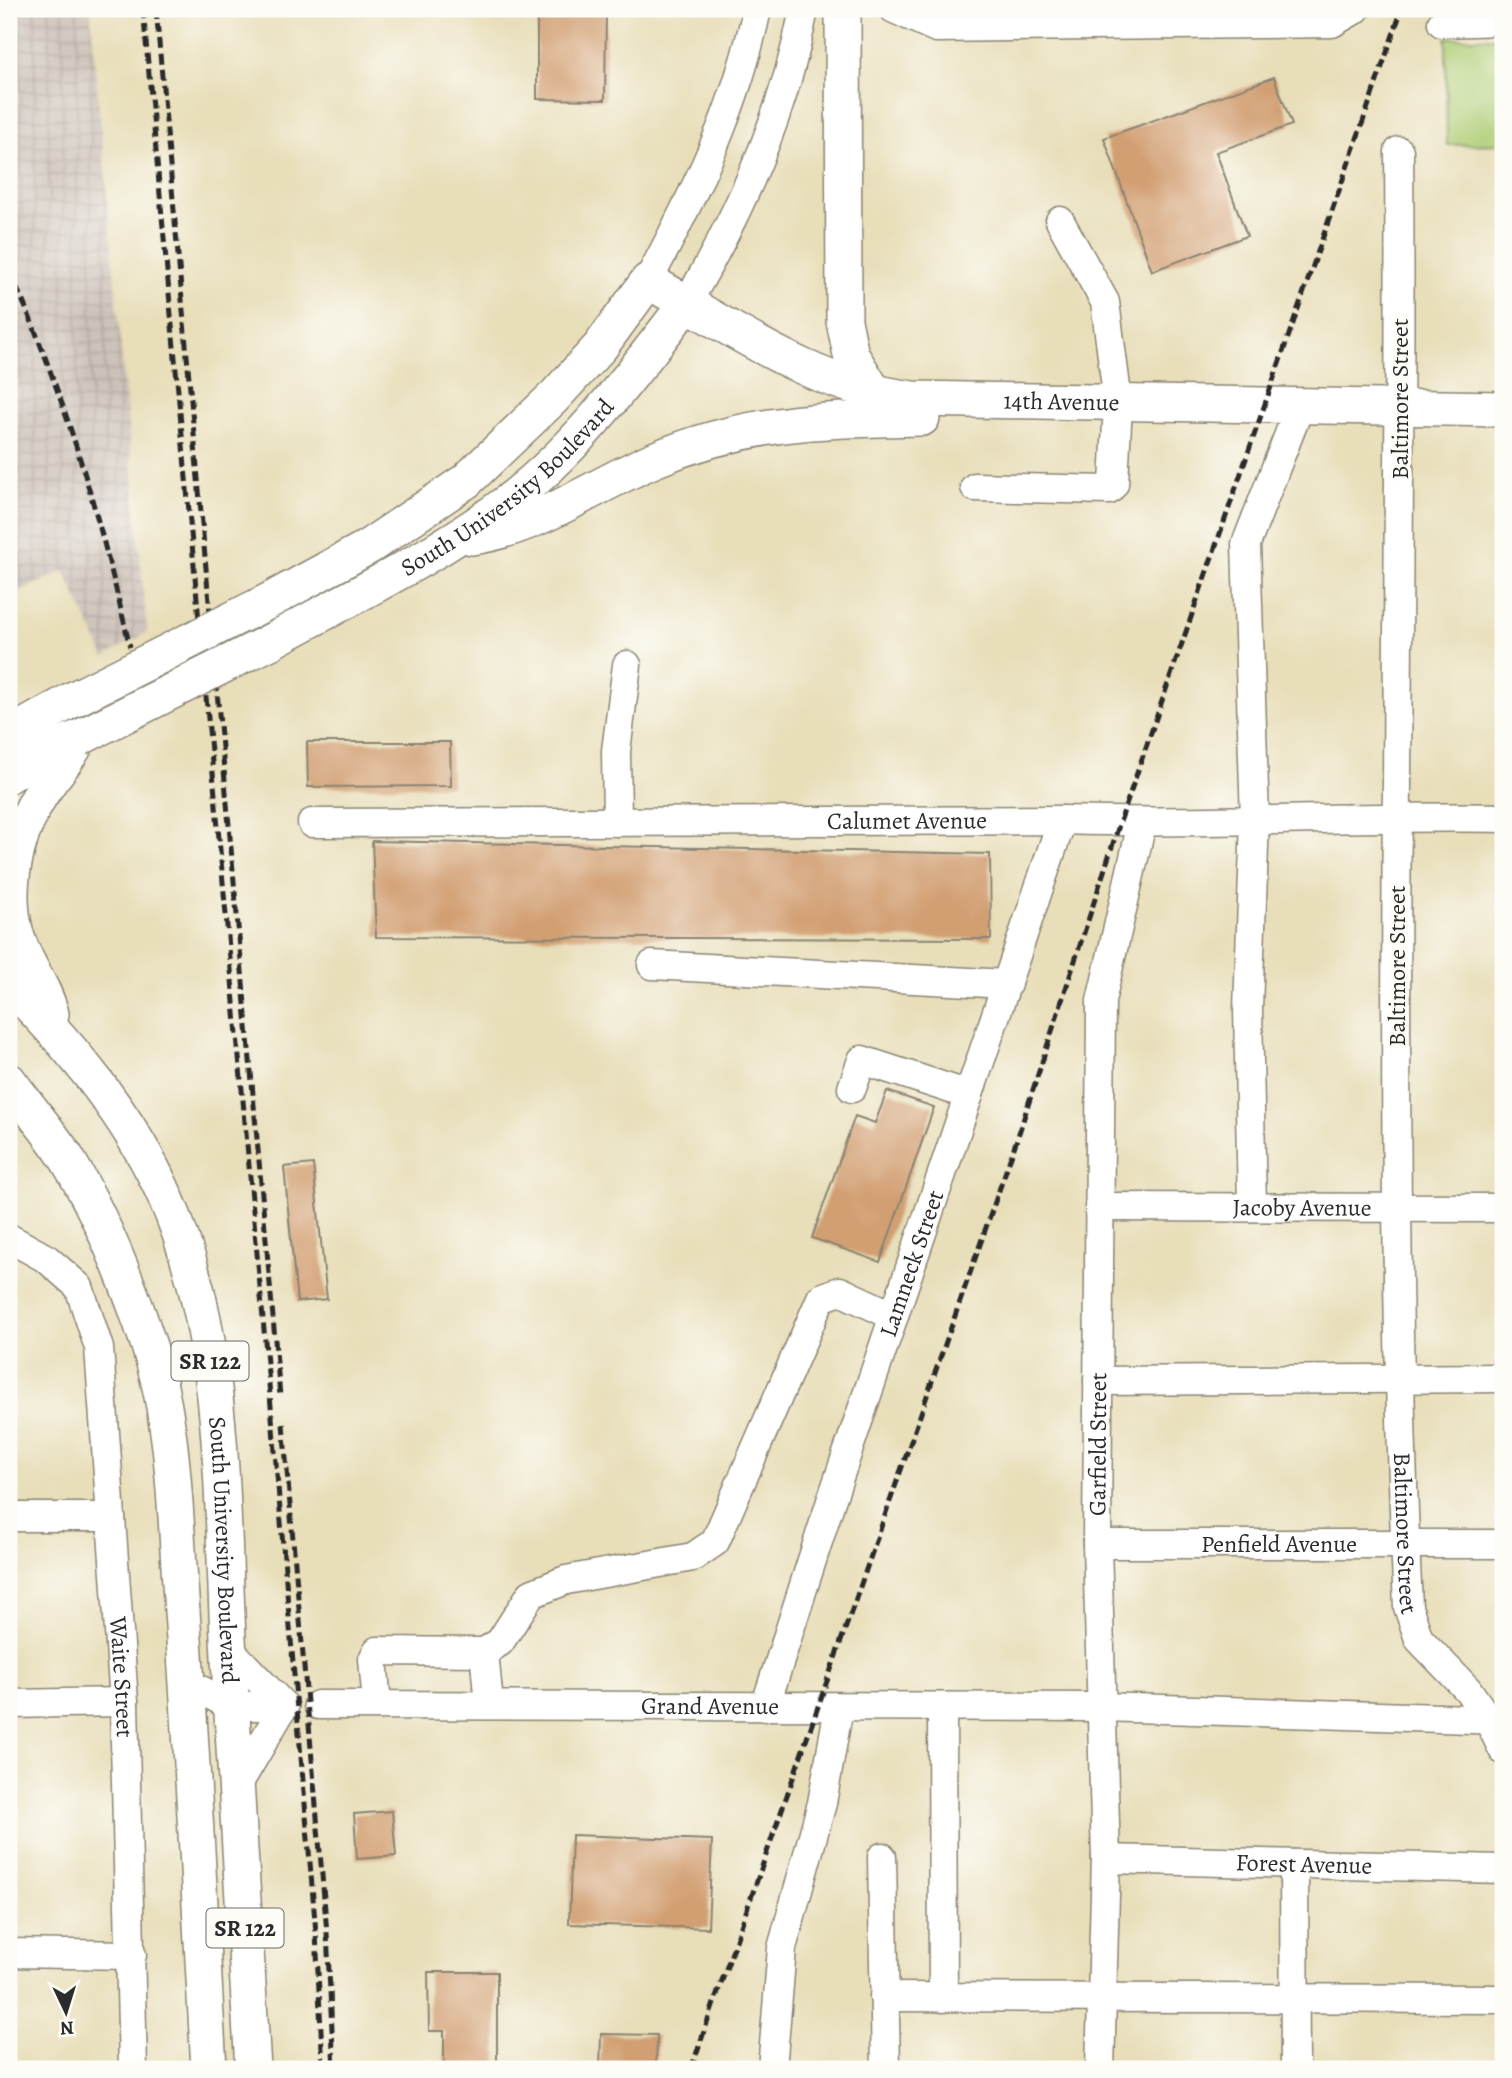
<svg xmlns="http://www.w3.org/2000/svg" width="1512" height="2078" viewBox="0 0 1512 2078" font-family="Alegreya,serif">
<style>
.industrial{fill:url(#industrial-grid)}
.grass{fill:#aecd75;stroke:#6c7c50;stroke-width:2}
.building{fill:#d29f72}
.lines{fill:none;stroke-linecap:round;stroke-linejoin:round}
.minor-casing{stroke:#8a8472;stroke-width:31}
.major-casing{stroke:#8a8472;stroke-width:38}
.minor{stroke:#fff;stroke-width:28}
.major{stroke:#fff;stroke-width:35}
.rail{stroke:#2b2b2b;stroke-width:5;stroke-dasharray:10 5;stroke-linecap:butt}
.major-bridge-casing{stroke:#8a8472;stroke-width:38;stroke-linecap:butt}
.major-bridge{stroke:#fff;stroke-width:35}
.labels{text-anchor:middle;stroke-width:7;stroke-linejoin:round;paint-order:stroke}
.shield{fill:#fdfcf7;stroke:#6a6a68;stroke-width:2}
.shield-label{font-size:23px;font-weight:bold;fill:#2b2b2b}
.street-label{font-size:24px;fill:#2b2b2b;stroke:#fdfcf7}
</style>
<defs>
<pattern id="industrial-grid" width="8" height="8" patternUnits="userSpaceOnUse" patternTransform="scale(1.75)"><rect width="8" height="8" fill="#cdc2b9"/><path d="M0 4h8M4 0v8" fill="none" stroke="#b0a79f"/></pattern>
</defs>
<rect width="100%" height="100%" fill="#fdfcf7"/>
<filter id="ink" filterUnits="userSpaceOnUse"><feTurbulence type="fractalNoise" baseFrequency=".0143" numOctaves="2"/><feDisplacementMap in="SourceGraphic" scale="14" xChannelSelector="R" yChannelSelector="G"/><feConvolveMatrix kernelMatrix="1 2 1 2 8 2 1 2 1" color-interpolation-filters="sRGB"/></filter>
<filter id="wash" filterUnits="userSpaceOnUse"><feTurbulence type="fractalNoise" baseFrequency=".00686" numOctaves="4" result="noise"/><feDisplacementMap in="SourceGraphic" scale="28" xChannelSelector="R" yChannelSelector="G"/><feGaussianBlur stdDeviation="1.57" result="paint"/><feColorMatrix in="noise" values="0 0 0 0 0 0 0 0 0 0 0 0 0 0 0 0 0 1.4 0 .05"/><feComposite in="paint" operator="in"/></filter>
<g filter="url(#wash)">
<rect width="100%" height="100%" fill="#e8deb9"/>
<path class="industrial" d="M9,9H90L147,632L105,657L64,571L9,596Z"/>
<path class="grass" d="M1446,38H1503V144L1447,145Z"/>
<g id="blocks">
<g class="building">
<path d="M537,9H606L605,100L537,99Z"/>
<path d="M1274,77L1292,125L1216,152L1247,236L1152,271L1104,138Z"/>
<path d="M307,742H450L451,786L308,787Z"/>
<path d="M372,841L990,854L991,939L376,937Z"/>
<path d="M887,1091L934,1107L880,1262L812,1238L855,1116L875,1123Z"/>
<path d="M313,1164L327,1299L297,1302L284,1167Z"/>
<path d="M392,1811L396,1856L357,1859L354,1814Z"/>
<path d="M572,1835L712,1840L708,1928L569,1924Z"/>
<path d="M428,1972H497V2069H444V2031H429Z"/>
<path d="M601,2034L657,2035L656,2069H600Z"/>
</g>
</g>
</g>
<g filter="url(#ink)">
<use href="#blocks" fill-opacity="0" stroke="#8a8472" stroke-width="2"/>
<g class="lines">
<g class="minor-casing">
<g id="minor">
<path d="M894,9L936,28L1332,23L1356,9"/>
<path d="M1442,23L1503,21"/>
<path id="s1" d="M1399,151C1403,636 1385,1122 1408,1607L1419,1639L1468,1690L1488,1719L1503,1750"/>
<path d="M648,281C695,193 737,107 757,9"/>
<path d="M687,303C741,210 784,115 804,9"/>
<path d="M975,487L1109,490L1114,484L1118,403L1105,302L1060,221"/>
<path d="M617,822L616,751L627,665"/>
<path id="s2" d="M312,823L1062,820C1209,825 1356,815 1503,818"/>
<path d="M652,965L1007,984"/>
<path d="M852,1088L862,1060L969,1095"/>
<path id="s3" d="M1099,1207L1503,1208"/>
<path d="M1252,1207L1248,1008L1255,820L1246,544L1300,406"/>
<path id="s4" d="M9,1238L47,1259L79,1287L99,1348L124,1702L133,2069"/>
<path d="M1098,1381L1503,1378"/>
<path d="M9,1517H111"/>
<path id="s5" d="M1097,1544H1503"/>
<path d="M229,1649L284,1706"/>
<path d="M484,1652L489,1704"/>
<path d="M188,1683L231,1706H284"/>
<path d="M9,1704L124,1702"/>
<path d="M377,1704L373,1659L377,1651L484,1652L500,1642L531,1594L566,1580L693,1557L715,1542L821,1298L840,1291L894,1316"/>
<path id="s6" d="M318,1705L1101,1707L1502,1720"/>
<path id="s7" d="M765,1707L830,1504L1062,820"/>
<path d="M942,1707L943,1998"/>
<path d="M237,1786L284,1706"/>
<path d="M882,1857L886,2069"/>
<path id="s8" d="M1106,1859L1503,1869"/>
<path d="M1294,1864L1295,2069"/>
<path d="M9,1953L132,1955"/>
<path d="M884,1997L1503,1999"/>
<path d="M772,2069L782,1948L822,1803L839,1707"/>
<path id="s9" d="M1100,2069L1106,1859L1097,1544L1101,1001L1142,823"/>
</g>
</g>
<g class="major-casing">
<g id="major">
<path d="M843,9L844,321L851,355L876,395"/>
<path d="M472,537C538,528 596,484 656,459C749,420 824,420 922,418"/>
<path id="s10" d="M267,602L368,547L466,481L554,397L600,347L648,281C733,328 813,387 913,399L1503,409"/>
<path id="s11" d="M270,642C349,598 432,559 505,504C578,449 632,374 687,303"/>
<path d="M9,735L70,701"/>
<path d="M9,775L55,747L79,738"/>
<path id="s12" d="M9,984C70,1045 130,1116 165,1196C226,1334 221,1491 228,1638C235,1782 245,1926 253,2069"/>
<path d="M51,1014C44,985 22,961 15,930C3,880 19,823 49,782C60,767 71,755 79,738"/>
<path d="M9,1081C27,1106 49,1131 66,1157C101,1215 128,1282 149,1346C175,1426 175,1515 181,1598C193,1755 200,1912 209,2069"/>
</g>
</g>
<use href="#minor" class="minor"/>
<use href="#major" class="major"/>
<g class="rail">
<path d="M143,9L273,1428L316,1933L323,2069"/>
<path d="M156,9L280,1396"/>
<path d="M9,273C27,306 39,341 52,376C85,465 108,555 130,647"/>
<path d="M283,1424L327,1933L334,2069"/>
<path d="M691,2069L1017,1139L1120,822L1402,9"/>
</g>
<g class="major-bridge-casing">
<g id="major-bridge">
<path d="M70,701L267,602"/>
<path d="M79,738L270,642"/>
</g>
</g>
<use href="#major-bridge" class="major-bridge"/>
</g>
</g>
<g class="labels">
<g class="shield">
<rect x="171.5" y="1341.5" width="77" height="39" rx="5"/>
<rect x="206.5" y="1908.5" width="77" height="39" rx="5"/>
</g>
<g class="shield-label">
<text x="210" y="1369">SR 122</text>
<text x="245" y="1936">SR 122</text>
</g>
<g class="street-label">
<text transform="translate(1400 399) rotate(-90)" y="8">Baltimore Street</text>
<text dy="8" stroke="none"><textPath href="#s10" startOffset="945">14th Avenue</textPath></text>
<text dy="8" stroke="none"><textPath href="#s11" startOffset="285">South University Boulevard</textPath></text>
<text dy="8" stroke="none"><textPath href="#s2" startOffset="595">Calumet Avenue</textPath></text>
<text transform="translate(1397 966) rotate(-90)" y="8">Baltimore Street</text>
<text dy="8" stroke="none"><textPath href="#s3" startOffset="203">Jacoby Avenue</textPath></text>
<text dy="8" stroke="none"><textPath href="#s7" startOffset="467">Lamneck Street</textPath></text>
<text dy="8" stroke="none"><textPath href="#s9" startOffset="625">Garfield Street</textPath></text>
<text dy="8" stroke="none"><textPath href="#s1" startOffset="1382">Baltimore Street</textPath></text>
<text dy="8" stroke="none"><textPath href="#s5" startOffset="182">Penfield Avenue</textPath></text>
<text dy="8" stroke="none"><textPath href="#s12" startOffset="626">South University Boulevard</textPath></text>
<text dy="8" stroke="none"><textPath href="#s4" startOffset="480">Waite Street</textPath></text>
<text dy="8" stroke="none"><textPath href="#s6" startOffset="392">Grand Avenue</textPath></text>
<text dy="8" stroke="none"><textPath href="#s8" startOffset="198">Forest Avenue</textPath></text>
</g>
</g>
<rect width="1512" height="2078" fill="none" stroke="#fdfcf7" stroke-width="35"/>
<g transform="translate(66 2012) rotate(176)" stroke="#fdfcf7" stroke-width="5" paint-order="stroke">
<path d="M0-5L12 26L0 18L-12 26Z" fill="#2b2b2b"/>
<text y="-10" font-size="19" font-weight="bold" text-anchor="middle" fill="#2b2b2b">N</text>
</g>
</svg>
